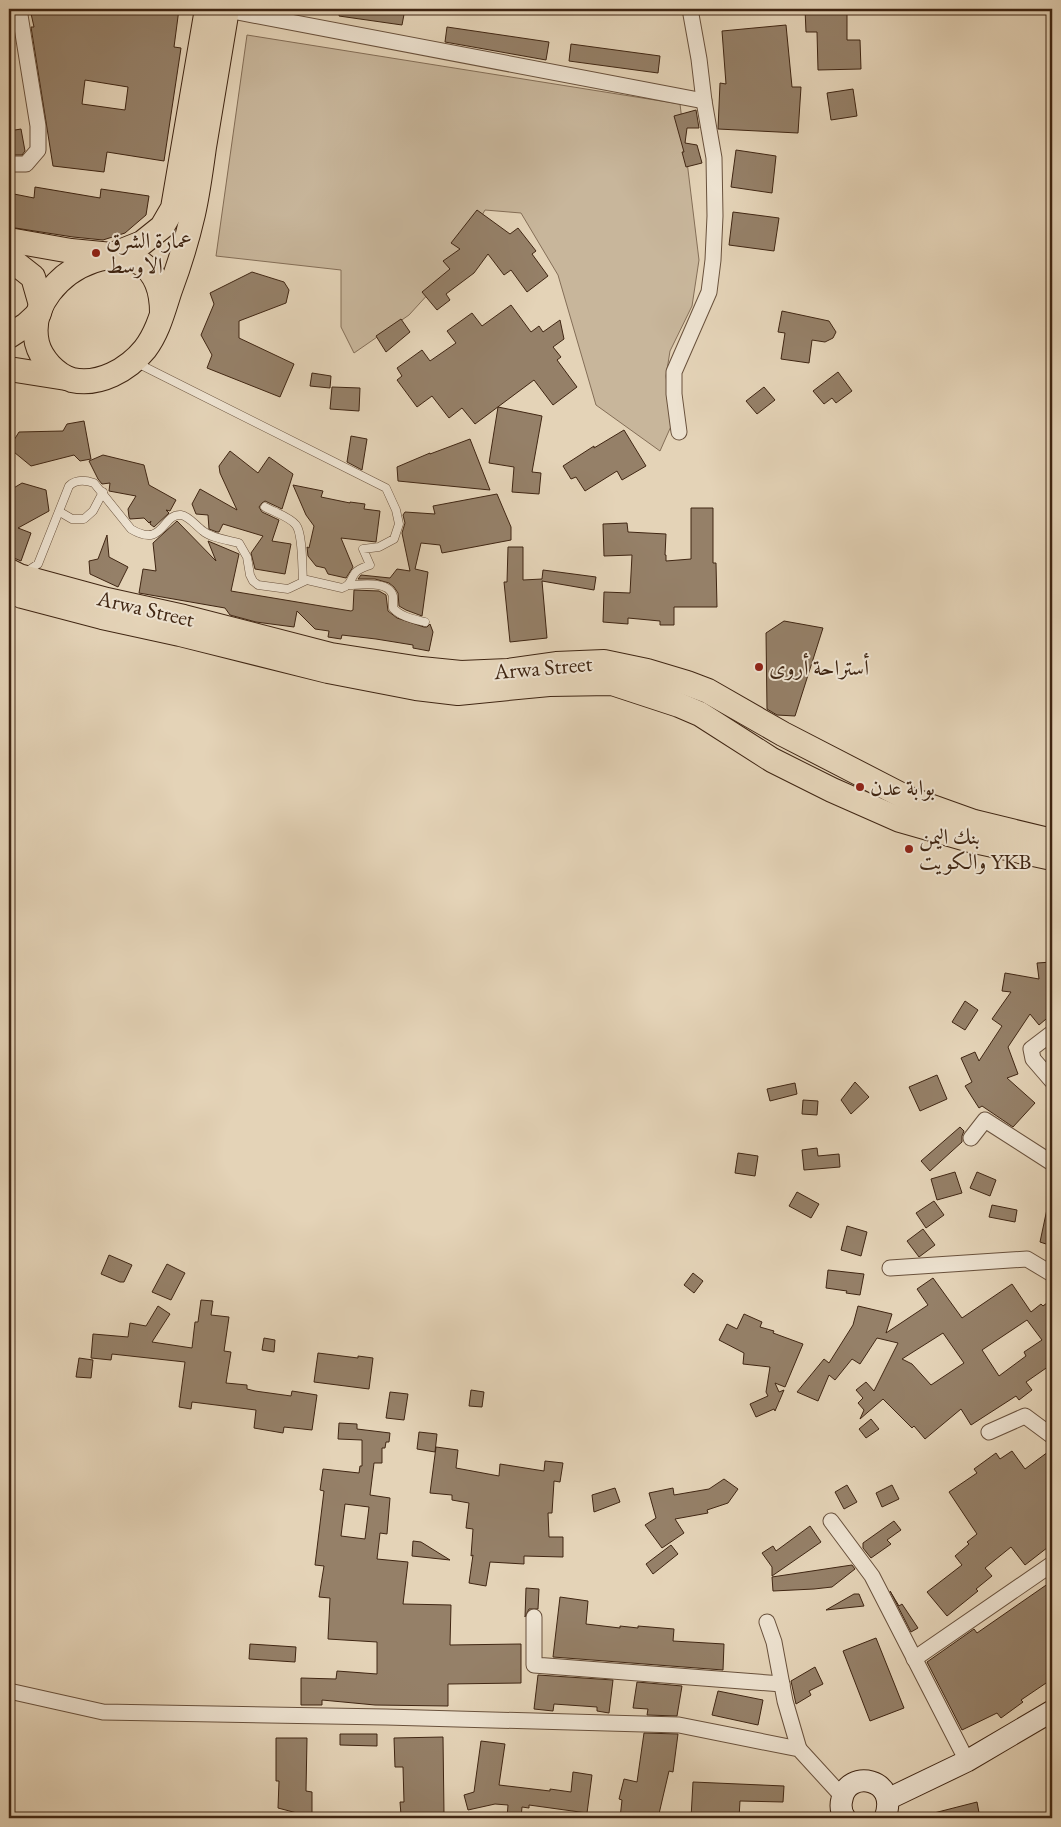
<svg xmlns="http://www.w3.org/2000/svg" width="1061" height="1827" viewBox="0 0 1061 1827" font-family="'EB Garamond',Amiri,serif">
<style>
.green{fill:#c8b69b;stroke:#846e57}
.building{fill:#958068;stroke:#402613;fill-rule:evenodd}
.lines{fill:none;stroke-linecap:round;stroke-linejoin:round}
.lane-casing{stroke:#69513c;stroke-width:9}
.street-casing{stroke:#69513c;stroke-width:17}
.secondary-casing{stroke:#402613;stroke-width:23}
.primary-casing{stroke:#402613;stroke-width:26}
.lane{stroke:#ede2d0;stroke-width:8}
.street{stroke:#ede2d0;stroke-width:15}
.secondary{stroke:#ede2d0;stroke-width:21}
.primary{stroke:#e4d3b7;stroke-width:24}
.poi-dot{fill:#8f2418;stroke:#ede2d0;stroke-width:2}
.labels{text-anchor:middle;stroke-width:4;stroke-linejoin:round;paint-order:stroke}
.poi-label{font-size:22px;fill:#402613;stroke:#ede2d0;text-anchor:start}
.street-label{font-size:22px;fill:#402613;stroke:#ede2d0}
</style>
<rect width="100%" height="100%" fill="#e4d3b7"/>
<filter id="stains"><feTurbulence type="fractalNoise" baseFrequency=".004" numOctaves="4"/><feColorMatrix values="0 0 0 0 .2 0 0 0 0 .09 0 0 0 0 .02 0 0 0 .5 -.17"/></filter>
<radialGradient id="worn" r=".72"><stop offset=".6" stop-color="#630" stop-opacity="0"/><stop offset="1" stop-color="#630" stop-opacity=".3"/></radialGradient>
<path class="green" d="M247,35L680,104L699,260L692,306L670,351L666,376L672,424L660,451L596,405L558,275L521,213L485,210L452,268L409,315L354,353L341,327V270L216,256Z"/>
<g class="building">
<path d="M30,9H179L174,47L181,48L164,161L107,152L104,172L53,166L31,27H34ZM85,80L128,87L125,110L82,104Z"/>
<path d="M340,9H405L402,25L339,16Z"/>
<path d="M805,9H847V40H860L861,69L818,70L817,32H806Z"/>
<path d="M786,25L792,87H801L798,133L718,129L720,83L726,84L722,31Z"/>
<path d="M447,27L549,42L546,60L445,42Z"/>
<path d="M571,44L660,56L658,73L569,61Z"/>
<path d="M853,89L857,116L831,120L827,93Z"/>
<path d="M696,110L699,128H687L685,143L697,145L702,163L686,167L682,152H684L674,116Z"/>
<path d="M21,129L25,151L22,155H9V131Z"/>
<path d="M736,150L776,156L772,193L731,187Z"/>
<path d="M35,187L100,198L101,189L149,196L146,215L125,233L103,240L73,237L9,227V193L34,198Z"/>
<path d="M477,210L510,234L518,228L536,251L532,254L548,276L527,292L511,270L504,275L488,254L474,273L446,294L450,300L437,310L422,292L450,269L443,261L460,249L451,243Z"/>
<path d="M733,212L779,218L774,251L729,245Z"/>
<path d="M252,272L284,282L289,290L286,303L239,321V338L294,364L280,397L207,368L212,355L201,335L214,304L210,293Z"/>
<path d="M511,305L531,332L539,326L543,332L560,320L564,339L553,347L561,357L557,360L577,387L553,405L534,380L475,424L462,408L449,418L432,396L417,407L397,380L402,376L397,368L422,350L430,361L456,343L447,331L472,313L482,326Z"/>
<path d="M782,311L829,321L836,332L833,338L825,342L812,340L809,363L781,359L785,333L778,332Z"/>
<path d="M401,319L410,332L386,352L376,336Z"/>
<path d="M838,372L852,391L836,403L832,398L824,404L813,391Z"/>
<path d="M312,373L331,376L330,388L310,386Z"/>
<path d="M332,387L360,388L359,411L330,409Z"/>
<path d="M764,387L775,400L757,414L746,401Z"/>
<path d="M498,407L542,416L532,472L541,473L539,494L512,492L514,467L489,463Z"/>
<path d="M84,421L91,459L80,461L74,455L31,466L9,448L19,432L63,431L67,424Z"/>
<path d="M624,430L646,466L622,480L617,471L585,491L576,477L571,479L563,466L594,446V448Z"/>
<path d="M351,436L367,439L362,470L347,462Z"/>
<path d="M470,439L490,490L398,481L397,467L430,453V454Z"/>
<path d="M230,451L258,473L269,457L293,474L282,509L265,501L262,503L259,507L262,512L279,520L272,541L291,544L285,574L255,569L251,553L263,536L223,524L219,532H217L209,529L208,515L196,514L192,504L200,489L237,510L220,473L219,466Z"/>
<path d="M103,455L144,465L149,485L176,500L170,511L166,510L169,513L154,527L150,524L151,521L149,523L144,518L130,519L129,517L128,509L136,496L109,491L110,483L102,484L98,479L89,461Z"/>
<path d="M22,483L46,490L49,511L18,528L31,533L21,561L9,556V499L12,489Z"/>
<path d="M293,485L323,491L321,497L350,503V502L365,504L364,509L380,511L376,542L341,538L353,567L346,578L328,574L325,568L316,566L308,556L307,547L309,548L314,526L306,515Z"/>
<path d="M497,494L511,527V540L442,553L440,545L421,543L415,569L428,572L422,616L406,610L399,606L398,593L394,587L389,583L375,579H358L361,575L390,578L397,569L410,571L402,533L405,523L403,515L405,512L435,514L433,506Z"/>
<path d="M691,508H713V563H716L717,607H674V625H660V621L628,618V624L603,622L604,592L630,593L632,555L604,556L603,524L627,523L628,532L666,534L665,555H666V561L691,559Z"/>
<path d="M177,521L216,561L208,541L239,554L231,591L351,611L353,610L354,590L379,591L386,595L388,611L397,618L424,627H427L430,624L433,632L429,651L413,648V645L376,639L342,635L341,639L328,637L329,631L315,629L297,611L294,627L256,622L230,615L225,608L139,593L143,569L156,571L153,543Z"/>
<path d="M107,535L109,557L128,567L118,587L90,574L89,561L98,559Z"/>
<path d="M508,547H523V580L542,579L543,570L596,577L594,590L542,581L547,638L510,642L504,582H507Z"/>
<path d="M784,621L823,628L795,716L777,715L767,709L766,633Z"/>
<path d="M1052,962V1014L1039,1025L1030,1014L1008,1047L1018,1074L1007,1078L1035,1103L1013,1127L982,1106L979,1108L965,1086L972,1082L961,1058L975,1052L979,1061L1002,1026L992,1019L1011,992L1002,991L1005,973L1039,979L1037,963Z"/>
<path d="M965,1001L978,1010L965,1030L952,1022Z"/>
<path d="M937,1075L947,1099L920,1111L909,1087Z"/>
<path d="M855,1082L869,1097L851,1114L841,1100Z"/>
<path d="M795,1083L797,1094L770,1101L767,1089Z"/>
<path d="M803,1100L818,1101L817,1115L802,1114Z"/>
<path d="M960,1127L964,1131L962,1136V1142L930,1171L921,1161Z"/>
<path d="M817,1148L818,1156L839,1154L840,1167L804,1170L802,1150Z"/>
<path d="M738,1153L758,1156L755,1176L735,1173Z"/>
<path d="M955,1172L962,1193L937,1200L931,1179Z"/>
<path d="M977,1172L996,1180L990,1196L970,1188Z"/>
<path d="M797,1192L819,1204L811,1218L789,1206Z"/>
<path d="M934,1201L944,1215L926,1228L916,1213Z"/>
<path d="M992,1205L1017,1210L1015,1222L989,1217Z"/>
<path d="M1047,1209H1052V1246L1040,1242Z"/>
<path d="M847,1226L867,1232L861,1256L841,1250Z"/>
<path d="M923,1229L935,1245L919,1257L907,1241Z"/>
<path d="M109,1255L132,1265L124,1282H120L101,1274Z"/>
<path d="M167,1264L185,1273L171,1300L152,1292Z"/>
<path d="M828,1270L864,1274L860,1295L846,1293L847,1291L826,1288Z"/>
<path d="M693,1273L703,1281L694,1293L684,1285Z"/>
<path d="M933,1278L962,1318L1012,1284L1031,1312L1041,1304L1043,1306L1052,1299V1364L1026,1382L1032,1390L1019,1400L1016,1396L971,1425L961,1409L925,1439L914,1426L912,1428L883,1399L860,1419L864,1410L858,1403L863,1398L856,1390L866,1382L874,1391L898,1343L877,1338L860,1364L852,1359L835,1380L829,1375L818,1401L797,1392L824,1359L829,1363L853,1325L858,1306L892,1314L886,1333L928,1305L917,1289ZM1027,1320L1042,1340L1024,1352L1026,1356L999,1376L982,1350ZM943,1333L964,1363L931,1385L912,1364L902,1359Z"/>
<path d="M201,1300L213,1301L211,1315L229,1317L224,1351L231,1352L226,1383L247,1385V1389L255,1391L291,1396L292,1391L317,1395L312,1430L284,1427L283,1433L254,1428L256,1410L192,1402L191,1409L179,1407L185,1362L112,1354L111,1360L91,1358L93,1334L128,1337L130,1323L146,1326L158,1306L170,1314L152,1342L192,1348L195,1322H198Z"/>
<path d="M744,1314L762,1322L760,1327L774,1331L773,1333L803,1344L785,1387L775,1383L779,1392L784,1390L775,1411L774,1409L756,1417L750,1404L768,1396L766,1392L770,1367L743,1364L744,1353L719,1340L727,1324L737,1329Z"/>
<path d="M264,1338L275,1340L274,1352L262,1350Z"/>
<path d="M318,1353L358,1358V1356L373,1358L369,1389L314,1382Z"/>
<path d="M79,1358L93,1360L91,1378L76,1377Z"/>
<path d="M471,1390L484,1392L482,1407L469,1406Z"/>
<path d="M390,1392L408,1394L404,1420L386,1418Z"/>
<path d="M871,1419L879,1429L866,1438L859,1429Z"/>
<path d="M339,1423L357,1424V1429L390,1433L389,1442H386L385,1448H382V1463H374L370,1495L390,1498L387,1534L380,1533L377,1559L408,1562L403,1604L451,1605L450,1645L521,1644V1683L448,1684V1706L375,1705L322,1700V1705H301V1678L336,1679L337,1671L377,1674V1642L328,1639L330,1598L319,1597L324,1566L315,1565L324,1491L320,1490L323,1469L359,1473L360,1466H362V1440L338,1439ZM345,1504L369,1507L365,1539L341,1536Z"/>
<path d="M419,1432L437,1434L435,1452L417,1449Z"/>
<path d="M436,1447L458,1450L456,1468L499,1476L500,1464L544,1471L545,1461L563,1463L560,1482L554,1481L552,1513H548L549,1537H563V1557L524,1556V1564L490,1562L486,1586L469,1583L473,1555L471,1556L473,1529L466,1528L469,1503L452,1500V1495L430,1493Z"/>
<path d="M1052,1449V1544L1025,1565L1011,1547L985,1568L992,1576L976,1589L978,1591L947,1616L927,1592L962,1565L955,1556L969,1544L967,1542L977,1534L949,1492L977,1473L974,1469L996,1453L1000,1459L1012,1451L1025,1469Z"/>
<path d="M724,1479L738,1489L728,1503L707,1510L708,1513L675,1519L684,1533L662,1548L645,1525L656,1518L649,1493L673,1488L674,1495L709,1489Z"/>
<path d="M847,1485L857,1502L844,1509L835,1492Z"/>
<path d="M892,1485L899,1499L882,1507L876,1493Z"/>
<path d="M615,1488L620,1502L594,1512L592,1495Z"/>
<path d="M894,1521L901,1530L887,1540L891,1544L871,1558L863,1548V1543Z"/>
<path d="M810,1526L821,1542L772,1576V1567L762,1553L773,1546L776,1551Z"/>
<path d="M413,1541L421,1542L450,1560L412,1556Z"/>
<path d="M671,1545L678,1554L653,1574L646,1564Z"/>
<path d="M852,1565L855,1569L832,1587L814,1589L773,1591L772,1577Z"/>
<path d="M1052,1581V1679L1021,1700L1023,1702L1001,1718L997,1713L962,1730L927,1662L974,1629L977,1633Z"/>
<path d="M526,1588L539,1589L538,1609H529L525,1617Z"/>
<path d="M890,1591L899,1606L902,1604L918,1628L911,1632Z"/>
<path d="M854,1594H859L864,1606L826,1610Z"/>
<path d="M560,1597L588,1601L586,1624L620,1628V1626L638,1628V1626L674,1629L673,1641L724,1644L723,1670L553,1657Z"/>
<path d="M876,1638L904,1708L870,1721L843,1651Z"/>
<path d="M250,1644L296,1647L295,1662L249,1659Z"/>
<path d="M815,1667L823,1684L809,1691L811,1695L796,1704L791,1681Z"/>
<path d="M538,1675L613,1680L609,1713L597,1711V1707L554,1704L553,1711L534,1709Z"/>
<path d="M637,1682L682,1686L677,1716L647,1715L648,1709L633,1708Z"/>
<path d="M718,1691L763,1700L758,1725L712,1715Z"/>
<path d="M644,1733L678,1734L673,1772L669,1771L658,1818H620L622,1800L619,1799L624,1779L637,1782Z"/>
<path d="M340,1734H377V1746L340,1745Z"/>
<path d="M443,1737L444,1814L401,1815L400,1802H404L403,1767H395L394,1738Z"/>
<path d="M276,1738H307L306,1791L312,1792V1817L278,1808L279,1781H276Z"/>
<path d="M481,1741L505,1744L499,1785L550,1791V1789L571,1792L573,1772L592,1775L587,1813L529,1805V1808L522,1807L521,1818H507L508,1805L495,1804L468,1810L464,1795L474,1792Z"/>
<path d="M693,1782L784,1786L783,1802L740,1801L739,1818H691Z"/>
<path d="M977,1802L980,1818H931L930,1814Z"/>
</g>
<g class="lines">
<g class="lane-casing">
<g id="lane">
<path d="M265,507C274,512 290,517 296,525C303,534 302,569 303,581"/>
<path d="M60,512L72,519H84L93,511L103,492"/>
<path d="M26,572L38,564L69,486C76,479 85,480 94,483L131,529C164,549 162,513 181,515C189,516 196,526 203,531C211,538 228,540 239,543L247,557L250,575L253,581L258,585L288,589L307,580L342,588C351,585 350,580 355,573C358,569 365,567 370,565L363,549L379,547L394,539L399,524L396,510L386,488L135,362"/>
<path d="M349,585C361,585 389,580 393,596C393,600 393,605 393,608C401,617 413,619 425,622"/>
</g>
</g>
<g class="street-casing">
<g id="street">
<path d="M227,10L704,101"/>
<path d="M9,164H26L38,150V126L19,9"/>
<path d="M679,432L674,394V372L709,292L713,260L715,216L714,158L704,101L699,59L690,9"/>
<path d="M1052,1033L1031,1049L1033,1059L1052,1081"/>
<path d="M971,1138L985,1120L1052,1163"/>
<path d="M890,1268L1027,1259L1052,1274"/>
<path d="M989,1432L1025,1416L1052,1436"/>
<path d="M831,1521L872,1576L967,1761"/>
<path d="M534,1617V1665L782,1684"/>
<path d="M767,1622L774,1642L785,1701L799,1749"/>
<path d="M914,1659L1052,1564"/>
<path d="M9,1691L103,1712L386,1717L679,1725L799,1749L842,1796"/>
</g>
</g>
<g class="secondary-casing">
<g id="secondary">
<path d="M888,1799L967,1761L1052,1711"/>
<path d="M845,1818C841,1812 840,1806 842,1799C847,1769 900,1777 885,1818"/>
</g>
</g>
<g class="primary-casing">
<g id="primary">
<path d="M9,240L71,251L112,255L142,243L162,227L173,208L207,9"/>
<path d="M9,258L33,277L41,305L39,313L26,325L9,336"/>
<path d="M162,314C163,207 20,269 37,343C41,359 56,375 72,380C99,386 128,370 145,349C158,332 163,311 170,290C179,266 187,240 193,214C198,192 201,169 204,147C212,101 219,55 227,9"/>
<path d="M9,369L66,378"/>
<path d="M9,571L19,576L107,600L184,617L331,655L421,669L461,673L508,671L556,664L604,662L647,671L687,683L708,691L783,734L907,798L974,822L1052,841"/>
<path d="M9,590L22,596L102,617L180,634L328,671L416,688L458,693L549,684L612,683L679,705L700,714L772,760L832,790L900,820L970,840L1052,858"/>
</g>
</g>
<use href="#lane" class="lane"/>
<use href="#street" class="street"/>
<use href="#secondary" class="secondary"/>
<use href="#primary" class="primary"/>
</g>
<g class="poi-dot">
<circle cx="96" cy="253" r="5"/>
<circle cx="759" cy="667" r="5"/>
<circle cx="860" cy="787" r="5"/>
<circle cx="909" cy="849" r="5"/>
</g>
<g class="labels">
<g class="poi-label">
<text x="106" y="248">عمارة الشرق<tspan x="106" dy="25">الاوسط</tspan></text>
<text x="769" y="675">أستراحة أروى</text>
<text x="870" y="795">بوابة عدن</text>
<text x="919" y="844">بنك اليمن<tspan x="919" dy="25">والكويت YKB</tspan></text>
</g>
<g class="street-label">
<text transform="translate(146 608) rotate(13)" y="8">Arwa Street</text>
<text transform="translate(543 667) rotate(-5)" y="8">Arwa Street</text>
</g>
</g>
<rect width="1061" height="1827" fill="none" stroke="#e4d3b7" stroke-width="30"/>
<rect x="10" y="10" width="1041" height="1807" fill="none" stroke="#402613" stroke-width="2.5"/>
<rect x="15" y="15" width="1031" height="1797" fill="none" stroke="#402613"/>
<rect width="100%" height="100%" filter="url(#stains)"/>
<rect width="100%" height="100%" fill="url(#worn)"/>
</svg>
